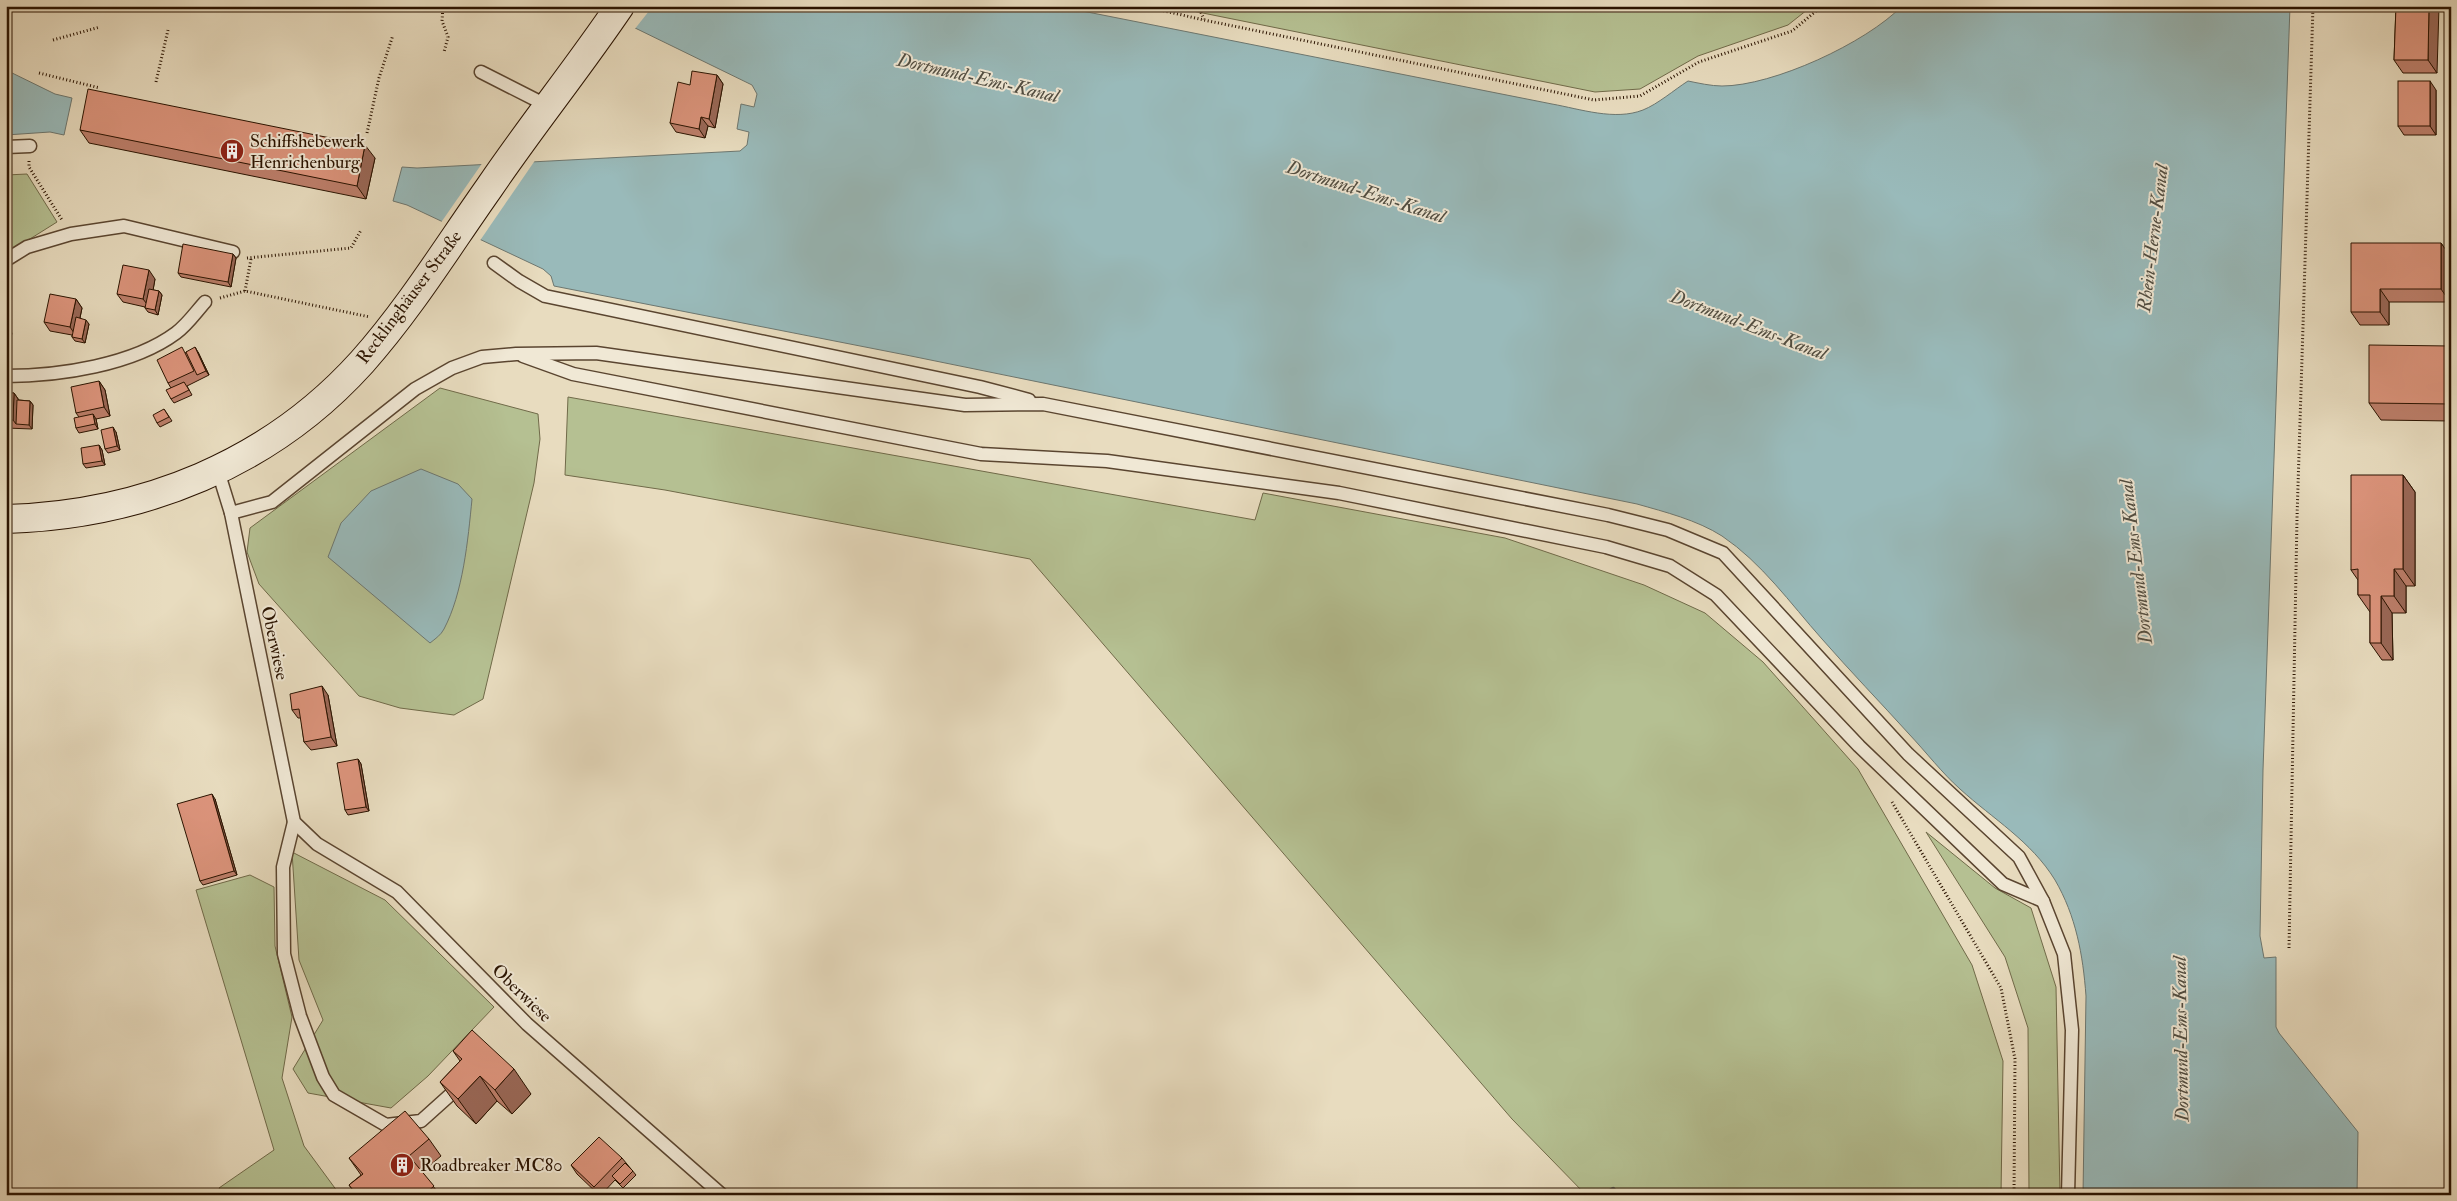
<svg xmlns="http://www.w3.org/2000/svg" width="2457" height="1201" viewBox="0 0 2457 1201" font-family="'IM FELL Double Pica',serif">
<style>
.green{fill:#b5c092;stroke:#706a49}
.water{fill:#99baba;stroke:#6d7770}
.pier{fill:#e8dcbf}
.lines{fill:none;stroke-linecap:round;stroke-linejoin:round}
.stream{stroke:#6d7770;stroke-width:6}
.service-casing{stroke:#5a4530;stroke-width:15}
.secondary-casing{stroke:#2a1300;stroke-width:30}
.path{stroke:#2a1300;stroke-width:3;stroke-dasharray:1 2.5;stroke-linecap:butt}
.service{stroke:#f0e8d5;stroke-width:12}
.secondary{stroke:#f0e8d5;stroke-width:28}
.wall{fill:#bd7f6b;stroke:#2a1300}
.shaded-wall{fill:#9a6857;stroke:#2a1300}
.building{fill:#dc947c;stroke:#2a1300}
.labels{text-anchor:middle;stroke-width:4;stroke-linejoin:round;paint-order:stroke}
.poi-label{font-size:18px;fill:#2a1300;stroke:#f0e8d5;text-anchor:start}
.street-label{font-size:18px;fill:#2a1300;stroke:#f0e8d5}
.water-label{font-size:19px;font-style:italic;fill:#514d41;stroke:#f0e8d5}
</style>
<rect width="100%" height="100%" fill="#e8dcbf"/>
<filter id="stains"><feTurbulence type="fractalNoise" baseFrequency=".004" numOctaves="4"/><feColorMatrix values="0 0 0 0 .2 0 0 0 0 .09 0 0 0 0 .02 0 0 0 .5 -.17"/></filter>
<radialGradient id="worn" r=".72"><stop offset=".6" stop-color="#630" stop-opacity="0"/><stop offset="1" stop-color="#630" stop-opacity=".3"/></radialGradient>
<g class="green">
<path d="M1168,6H1812L1788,25L1698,56L1640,89L1595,92Z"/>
<path d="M27,174L57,222L6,254V175Z"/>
<path d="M440,388L538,414L540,439L534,483L483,699L454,715L400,708L359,696L259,584L247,552L250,528Z"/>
<path d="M568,397L1255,520L1263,493L1505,538L1644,585L1705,613L1763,662L1858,769L1972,965L2003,1061L2001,1195H1586L1512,1119L1030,559L665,490L565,475Z"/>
<path d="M1926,832L1995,888L2031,908L2056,987L2060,1195H2029L2028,1028L2005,957Z"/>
<path d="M292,852L385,900L494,1007L428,1076L391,1108L308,1093L293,1069L323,1020L299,960Z"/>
<path d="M250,875L274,887L275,946L292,1017L282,1078L304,1146L340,1195H223L219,1188L274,1150L196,890Z"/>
</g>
<g class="water">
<path d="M590,6H1057L1552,104C1580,109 1615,121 1643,110C1658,104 1674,90 1688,81C1698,83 1711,86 1722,86C1773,86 1866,43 1902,6H2290L2263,770L2260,936L2264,958L2276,957V1027L2279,1033L2358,1132L2357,1195H2083L2086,996C2083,955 2076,916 2055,880C2031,841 1993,819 1960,789C1942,773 1926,752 1909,734C1880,702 1850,671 1822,639C1790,603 1762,563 1722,536C1697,520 1665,512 1637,504L906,355L554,286L551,276L543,269L407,205L393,201L402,167L417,168L740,151L747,145L749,132L737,129L741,104L754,107L757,94L752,85Z"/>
<path d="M6,70L55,94L72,98L64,135L50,132L6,135Z"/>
<path d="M421,469L458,484L472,499C468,540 463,593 444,629C441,635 435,639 430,643L328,557L341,523L371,491Z"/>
</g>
<g class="pier">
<path d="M587,6H653L634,30Z"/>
<path d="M536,159L479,242L440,224L483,162Z"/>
</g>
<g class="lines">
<path class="stream" d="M1606,1195L1613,1190L1617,1195"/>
<g class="service-casing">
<g id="service">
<path d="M481,72L548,106"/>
<path d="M6,147L30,146"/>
<path d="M6,260L27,247L71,234L124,226L233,252"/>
<path d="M494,263L519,281L545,296L980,387L1029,400"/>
<path d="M523,356L573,374L981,454L1107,461L1339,493L1606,547L1670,566L1716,595L1859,746L2003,884L2043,901"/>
<path d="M6,376C59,376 133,365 176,333C187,325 196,312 205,302"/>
<path d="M218,471L231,513L294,822L317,844L397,892L527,1024L722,1195"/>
<path d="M231,513L272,502L415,389L452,368L482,357L516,354L596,353L965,405L1043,404L1608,515L1668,530L1723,553L1908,754L2019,857L2043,901L2064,954L2072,1030L2068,1195"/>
<path d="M294,822L283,867L284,954L300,1016L323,1077L334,1095L386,1125L421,1121L460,1086"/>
</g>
</g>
<g class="secondary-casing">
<path id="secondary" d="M6,519C143,515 270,464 362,362C410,308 448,246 489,188C531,126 578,68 620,6"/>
</g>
<g class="path">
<path d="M443,6L442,21L448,37L444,52"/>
<path d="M1141,6L1156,9"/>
<path d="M1156,6V9L1204,20L1594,100L1640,96L1699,62L1792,31L1822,6"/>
<path d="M1198,6L1204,19"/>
<path d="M53,40L100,27"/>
<path d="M39,73L100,88"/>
<path d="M156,82L168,30"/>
<path d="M367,133L379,78L393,35"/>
<path d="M29,161V167L62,220"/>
<path d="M247,258L351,248L361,230"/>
<path d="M245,291L251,259"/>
<path d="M220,298L245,291L370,317"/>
<path d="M1892,802L2001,988L2015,1059L2014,1195"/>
<path d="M2289,948L2297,518L2313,6"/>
</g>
<use href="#service" class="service"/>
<use href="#secondary" class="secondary"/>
</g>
<g class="wall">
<path d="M2396,6L2437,73H2403L2394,60Z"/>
<path d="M717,75L723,84L715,128L708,126L705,138L676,132L670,123L690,85Z"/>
<path d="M2436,90V135H2404L2398,126Z"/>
<path d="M80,130L375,158L366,199L89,143Z"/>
<path d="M2441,243L2450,256V302H2389V325H2360L2351,312Z"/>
<path d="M233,254L236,258L231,287L181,277L178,273Z"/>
<path d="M155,279L153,290L159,291L162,295L158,315L148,312L145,308V307L123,302L117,294Z"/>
<path d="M76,299L82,308L80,318L89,324L85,343L75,341L72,337V335L50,331L44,322Z"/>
<path d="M2451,346V421L2381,420L2369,403Z"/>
<path d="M186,352H198L209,375L187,386L192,395L174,403L171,399V388L168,383Z"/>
<path d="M99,381L105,390L110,416L96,419L98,429L79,433L76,428L79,417L76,413Z"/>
<path d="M6,393H14L19,400L30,401L33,405L32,429L6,428Z"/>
<path d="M164,409L172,421L160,427L157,423Z"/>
<path d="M116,432L120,450L108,453L105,449Z"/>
<path d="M99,445L102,450L105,465L86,468L83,464Z"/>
<path d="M2403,475L2415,492V586H2406V613H2392L2393,660H2382L2370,643V612L2358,595V580L2351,570Z"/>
<path d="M328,695L337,746L311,750L304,742L301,718H298L292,710Z"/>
<path d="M358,759L361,764L369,811L348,815L345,810Z"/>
<path d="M215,799L237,875L203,885L200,881Z"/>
<path d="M453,1051L531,1094L512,1114L497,1101L476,1124L457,1106L440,1082L460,1061Z"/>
<path d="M429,1139L441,1156L422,1172L440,1195H356L349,1185L361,1175L349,1158Z"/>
<path d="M622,1158L636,1175L623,1188L615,1180L601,1195H599L577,1174L571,1165Z"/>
</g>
<g class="shaded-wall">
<path d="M2429,6H2439L2437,73L2428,60Z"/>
<path d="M717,75L723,84L715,128L709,119Z"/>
<path d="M2430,81L2436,90V135L2430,126Z"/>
<path d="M701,117L708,126L705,138L699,129Z"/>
<path d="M365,145L375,158L366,199L357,186Z"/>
<path d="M2441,243L2450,256V302L2441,289Z"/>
<path d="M233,254L236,258L231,287L228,282Z"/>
<path d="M149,270L155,279L150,308L143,299Z"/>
<path d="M2380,289L2389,302V325L2380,312Z"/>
<path d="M159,291L162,295L158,315L155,310Z"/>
<path d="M76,299L82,308L76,336L70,327Z"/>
<path d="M86,320L89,324L85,343L82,339Z"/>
<path d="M9,329L12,333L8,352L6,350V340Z"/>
<path d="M195,347L198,352L209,375L206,371Z"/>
<path d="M99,381L105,390L110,416L104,407Z"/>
<path d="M14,393L20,402L16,424L13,420Z"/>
<path d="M30,401L33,405L32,429L29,425Z"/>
<path d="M93,414L96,419L98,429L95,424Z"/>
<path d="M113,427L116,432L120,450L117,446Z"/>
<path d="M99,445L102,450L105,465L102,461Z"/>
<path d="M2403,475L2415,492V586L2403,569Z"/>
<path d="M2394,569L2406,586V613L2394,596Z"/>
<path d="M2381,596L2392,613L2393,660L2381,643Z"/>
<path d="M322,686L328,695L337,746L331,737Z"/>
<path d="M358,759L361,764L369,811L366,807Z"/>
<path d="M212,794L215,799L237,875L234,871Z"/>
<path d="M514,1069L531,1094L512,1114L495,1090Z"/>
<path d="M480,1076L497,1101L476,1124L458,1099Z"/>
</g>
<g class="building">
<path d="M2396,6H2429L2428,60H2394Z"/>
<path d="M692,71L717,75L709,119L701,117L699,129L670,123L678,82L690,85Z"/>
<rect x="2398" y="81" width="32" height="45"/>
<path d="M88,89L365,145L357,186L80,130Z"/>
<path d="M2351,243H2441V289H2380V312H2351Z"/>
<path d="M183,244L233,254L228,282L178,273Z"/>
<path d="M123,265L149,270L143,299L117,294Z"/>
<path d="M149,289L159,291L155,310L145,308Z"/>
<path d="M50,294L76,299L70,327L44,322Z"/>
<path d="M76,317L86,320L82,339L72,337Z"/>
<path d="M6,328L9,329L6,340Z"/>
<path d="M2369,345L2451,346V404L2369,403Z"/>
<path d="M182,347L194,371L168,383L157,360Z"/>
<path d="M195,347L206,371L197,375L186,352Z"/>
<path d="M99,381L104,407L76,413L71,387Z"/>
<path d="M184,382L189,390L171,399L166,390Z"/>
<path d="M6,393H14L13,420H6Z"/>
<path d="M17,400L30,401L29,425L16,424Z"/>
<path d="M164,409L169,417L157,423L153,415Z"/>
<path d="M93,414L95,424L76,428L74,418Z"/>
<path d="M113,427L117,446L105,449L101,430Z"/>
<path d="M99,445L102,461L83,464L81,448Z"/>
<path d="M2351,475H2403V569H2394V596H2381V643H2370V595H2358V569L2351,570Z"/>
<path d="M322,686L331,737L304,742L299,709L292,710L290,694Z"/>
<path d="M358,759L366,807L345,810L337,763Z"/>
<path d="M212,794L234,871L200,881L177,804Z"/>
<path d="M472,1030L514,1069L495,1090L480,1076L458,1099L440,1082L462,1059L453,1051Z"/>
<path d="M405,1111L429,1139L409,1156L434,1186L424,1195H357L349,1185L363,1174L349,1158Z"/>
<path d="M599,1137L622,1158L594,1187L571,1165Z"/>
<path d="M625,1163L633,1171L620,1184L612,1176Z"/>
</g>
<defs>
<g id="building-disc" transform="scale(1.25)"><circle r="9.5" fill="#8f2418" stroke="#f0e8d5"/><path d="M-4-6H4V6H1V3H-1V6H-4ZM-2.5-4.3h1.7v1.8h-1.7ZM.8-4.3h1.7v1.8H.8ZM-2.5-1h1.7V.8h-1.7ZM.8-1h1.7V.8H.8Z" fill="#fff"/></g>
</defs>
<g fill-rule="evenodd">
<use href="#building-disc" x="232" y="151"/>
<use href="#building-disc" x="402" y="1165"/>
</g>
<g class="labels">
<g class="poi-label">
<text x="250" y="147">Schiffshebewerk<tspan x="250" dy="21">Henrichenburg</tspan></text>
<text x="420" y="1171">Roadbreaker MC80</text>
</g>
<g class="street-label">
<text transform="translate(409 297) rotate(-53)" y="6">Recklinghäuser Straße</text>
<text transform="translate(275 643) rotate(78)" y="6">Oberwiese</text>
<text transform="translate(522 993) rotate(44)" y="6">Oberwiese</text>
</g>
<g class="water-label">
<text transform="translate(978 77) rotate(13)" y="7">Dortmund-Ems-Kanal</text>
<text transform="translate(1366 191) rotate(18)" y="7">Dortmund-Ems-Kanal</text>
<text transform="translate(2152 238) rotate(-83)" y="7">Rhein-Herne-Kanal</text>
<text transform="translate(1749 324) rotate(21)" y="7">Dortmund-Ems-Kanal</text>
<text transform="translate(2135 562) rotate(-97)" y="7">Dortmund-Ems-Kanal</text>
<text transform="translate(2180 1039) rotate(-91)" y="7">Dortmund-Ems-Kanal</text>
</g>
</g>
<rect width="2457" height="1201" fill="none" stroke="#e8dcbf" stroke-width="25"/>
<rect x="8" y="8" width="2442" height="1186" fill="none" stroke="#2a1300" stroke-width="2.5"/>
<rect x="12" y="12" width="2432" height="1176" fill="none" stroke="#2a1300"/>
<rect width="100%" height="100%" filter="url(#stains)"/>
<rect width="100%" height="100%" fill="url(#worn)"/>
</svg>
